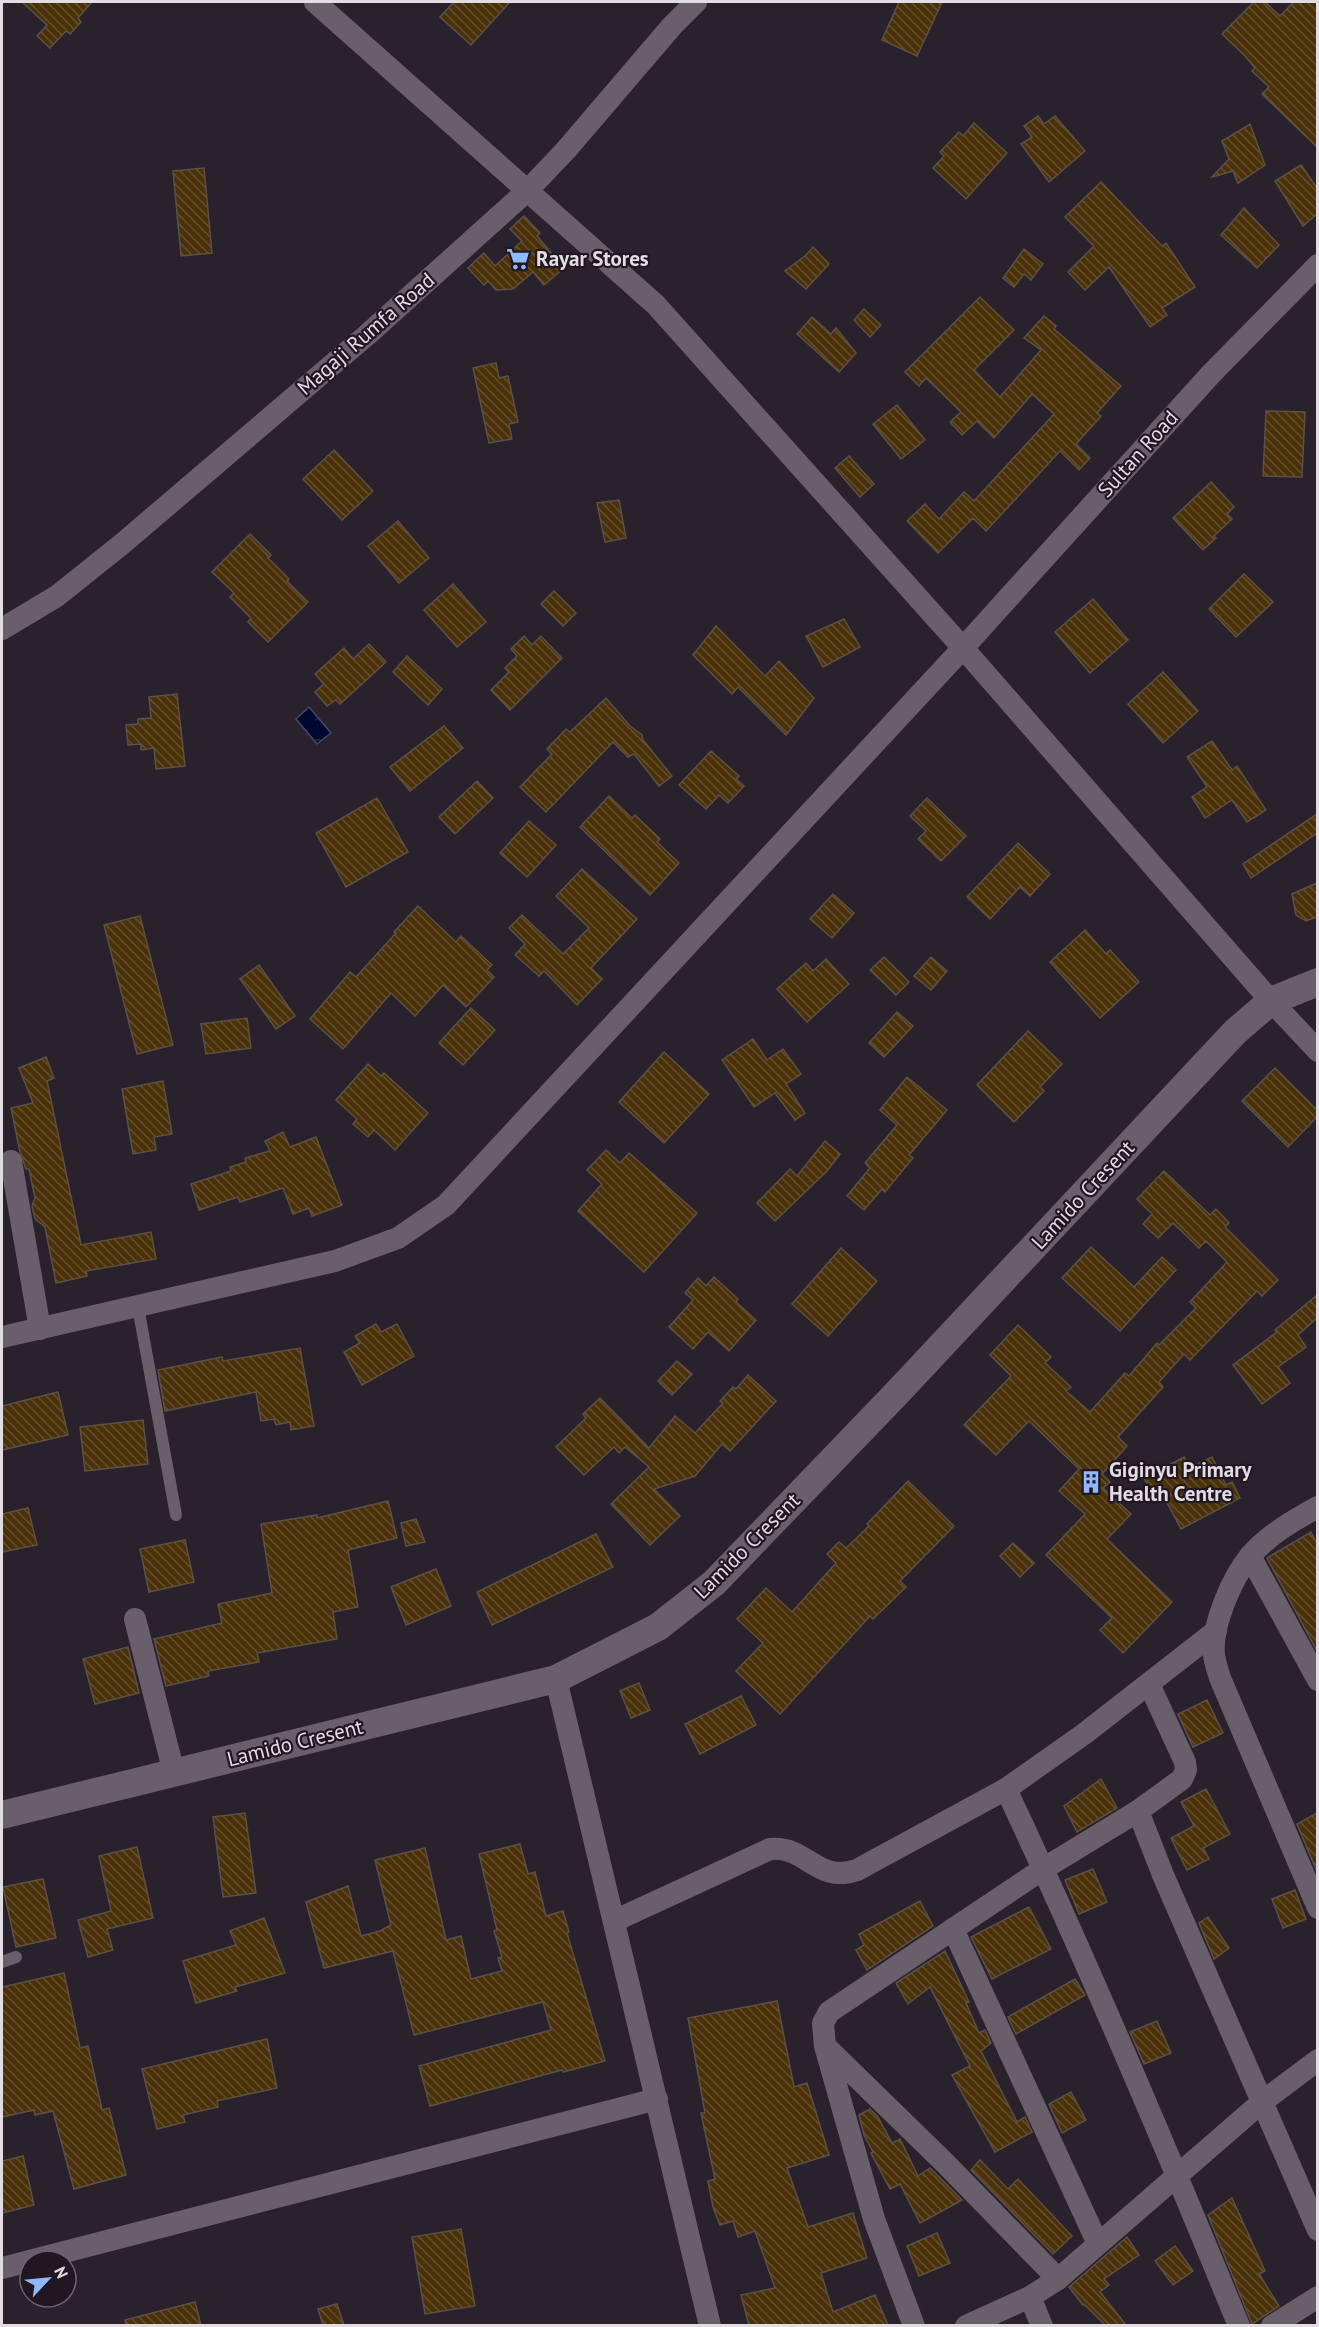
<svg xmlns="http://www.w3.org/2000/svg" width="1319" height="2327" viewBox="0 0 1319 2327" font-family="'PT Sans',sans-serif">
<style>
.water{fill:url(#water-ripples);stroke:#444766;stroke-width:1.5}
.building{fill:url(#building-back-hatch);stroke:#5b5146;stroke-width:1.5}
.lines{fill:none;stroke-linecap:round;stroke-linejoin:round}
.service{stroke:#695f6b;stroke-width:12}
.minor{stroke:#695f6b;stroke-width:22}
.tertiary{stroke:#695f6b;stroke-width:28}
.labels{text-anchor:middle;stroke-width:4.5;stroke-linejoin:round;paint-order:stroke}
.poi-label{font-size:21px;font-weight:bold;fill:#e2dce3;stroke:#201721;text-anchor:start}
.street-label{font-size:21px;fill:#e2dce3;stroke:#201721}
</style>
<defs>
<pattern id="water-ripples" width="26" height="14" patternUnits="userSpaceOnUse" patternTransform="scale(1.5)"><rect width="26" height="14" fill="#000730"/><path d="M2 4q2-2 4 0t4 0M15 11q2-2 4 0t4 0" fill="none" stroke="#252b4e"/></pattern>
<pattern id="building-back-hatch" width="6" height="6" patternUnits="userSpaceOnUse" patternTransform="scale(1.5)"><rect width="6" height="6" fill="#4b3109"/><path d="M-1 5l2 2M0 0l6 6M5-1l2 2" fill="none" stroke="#654e2d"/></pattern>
</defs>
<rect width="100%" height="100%" fill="#29212b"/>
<path class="water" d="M309,707L331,733L317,744L296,719Z"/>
<g class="building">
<path d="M22,2H92L78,18L81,22L70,34L66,31L50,48L37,36L47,25Z"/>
<path d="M454,2H510L471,45L440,17Z"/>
<path d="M899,2H942L917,56L882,40Z"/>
<path d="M1254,2H1265L1280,16L1294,2H1317V147L1262,94L1269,87L1252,71L1255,68L1244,55L1222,34Z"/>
<path d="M1038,116L1044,124L1055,116L1085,151L1049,182L1021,144L1032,137L1024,126Z"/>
<path d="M974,123L1007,153L966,199L933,168L944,156L940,152L959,132L963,136Z"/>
<path d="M1250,124L1265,165L1238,183L1233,171L1212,177L1229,159L1222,141Z"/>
<path d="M1301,165L1317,188V214L1303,226L1275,181Z"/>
<path d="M204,168L212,253L181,256L173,171Z"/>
<path d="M1101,182L1162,246L1166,243L1195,287L1162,308L1167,315L1150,327L1109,267L1085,290L1068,272L1094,246L1065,217Z"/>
<path d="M1244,208L1279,245L1257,268L1221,235Z"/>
<path d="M524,216L540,233L537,236L564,268L544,285L533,272L513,289L496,290L488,281L484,285L468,268L484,253L495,266L522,241L510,229Z"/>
<path d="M813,247L829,264L806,289L785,271L806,255Z"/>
<path d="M1024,249L1043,264L1031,280L1024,274L1014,287L1003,278Z"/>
<path d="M980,297L1014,330L974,370L1000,397L1041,350L1024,338L1044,316L1056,326L1054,329L1121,386L1097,413L1101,416L1076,444L1090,458L1079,470L1060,451L986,531L973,518L938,553L907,521L925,504L939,519L964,492L974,501L1054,414L1032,394L994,438L977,421L962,435L950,422L961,412L926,378L919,386L905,372Z"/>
<path d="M864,309L881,325L870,337L854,320Z"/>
<path d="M812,317L831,334L836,328L856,353L839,372L797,334Z"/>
<path d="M496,363L499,378L508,376L518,422L509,424L512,439L489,443L473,368Z"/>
<path d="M897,405L925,440L901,459L873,424Z"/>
<path d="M1266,411L1305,412L1302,477L1263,476Z"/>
<path d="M334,450L373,491L342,520L303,479Z"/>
<path d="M849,456L874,484L860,497L835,468Z"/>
<path d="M1211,482L1234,507L1227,514L1232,519L1214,536L1216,538L1203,550L1173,518Z"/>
<path d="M619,500L626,538L605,542L597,503Z"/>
<path d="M398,521L429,558L399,583L368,546Z"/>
<path d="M250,534L271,555L268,558L289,579L287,581L308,602L268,642L248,622L251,618L230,597L234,593L212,572Z"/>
<path d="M1244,574L1273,602L1236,637L1209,609Z"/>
<path d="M453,584L486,622L457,647L424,610Z"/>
<path d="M554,591L576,613L563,626L541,604Z"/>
<path d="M1093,599L1128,640L1090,673L1055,632Z"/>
<path d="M844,619L860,647L823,667L806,636Z"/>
<path d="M716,626L765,676L779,661L814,698L786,735L738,687L732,694L693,655Z"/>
<path d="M524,636L532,645L541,636L562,658L510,710L491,690L509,672L505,668L517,656L511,649Z"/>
<path d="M369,644L386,662L340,704L336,700L327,706L315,692L324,684L315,674L344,648L353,659Z"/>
<path d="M407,656L442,689L428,705L393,672Z"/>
<path d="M1163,672L1198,711L1163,743L1128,704Z"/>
<path d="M177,694L185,766L156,769L154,748L141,750V744L128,745L126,725L138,724V719L151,718L149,697Z"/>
<path d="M606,698L630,726L642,735L643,740L672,776L659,786L634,754L628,757L613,742L546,812L520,787L552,754L547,749L566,729L570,732Z"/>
<path d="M444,726L463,748L410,791L390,767Z"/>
<path d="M1212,741L1232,770L1237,766L1266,810L1247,822L1232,800L1205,818L1192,797L1207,787L1187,757Z"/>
<path d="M711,751L739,776L736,779L744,786L728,803L719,795L706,809L679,785Z"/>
<path d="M477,781L493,798L455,834L439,817Z"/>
<path d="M609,796L632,818L635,815L660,839L657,842L679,863L650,895L580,827Z"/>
<path d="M377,798L408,852L346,887L316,833Z"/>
<path d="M927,798L966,836L941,861L918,839L926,831L910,816Z"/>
<path d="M1317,814V833L1251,878L1243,864Z"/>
<path d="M529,821L556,845L527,877L500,853Z"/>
<path d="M1018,843L1050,874L1030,896L1020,887L990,919L967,897Z"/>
<path d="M582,869L637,919L591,968L602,979L577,1005L544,971L539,976L515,955L525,944L509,928L522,915L563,954L589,928L556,896Z"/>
<path d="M1317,883V917L1306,921L1296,915L1292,894Z"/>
<path d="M833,894L854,913L832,938L810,919Z"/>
<path d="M418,906L456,942L461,936L492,965L487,970L494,977L466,1007L443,985L415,1016L391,993L343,1049L310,1019L350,972L356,977L396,933L394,932Z"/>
<path d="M140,916L173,1045L137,1054L104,925Z"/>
<path d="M1085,930L1106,954L1110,950L1139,982L1100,1018L1050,962Z"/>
<path d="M884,957L909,982L896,995L870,970Z"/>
<path d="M931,957L947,971L931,990L914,976Z"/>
<path d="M826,959L849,984L807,1022L777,989L806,963L813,971Z"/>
<path d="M259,965L295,1016L276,1029L240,979Z"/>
<path d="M471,1008L495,1030L463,1065L439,1043Z"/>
<path d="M897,1012L913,1026L884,1057L869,1043Z"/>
<path d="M247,1018L251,1048L206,1054L201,1024Z"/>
<path d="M1028,1031L1062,1064L1040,1087L1044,1091L1014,1122L977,1085Z"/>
<path d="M753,1039L767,1060L783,1049L801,1074L786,1084L805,1113L795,1120L775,1093L754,1107L722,1060Z"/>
<path d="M664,1052L709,1094L664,1143L619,1102Z"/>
<path d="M46,1057L54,1078L47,1081L81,1245L151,1232L156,1259L86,1271L87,1276L56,1283L45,1227L35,1219L32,1206L35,1198L29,1169H26L20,1152L11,1108L33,1103L19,1068Z"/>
<path d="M368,1064L381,1076L384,1073L428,1113L395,1150L374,1130L368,1137L353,1124L357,1119L336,1100Z"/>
<path d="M1275,1068L1317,1110V1117L1288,1147L1242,1101Z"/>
<path d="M907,1077L947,1110L909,1155L913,1158L885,1192L882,1189L864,1210L847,1196L870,1168L865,1163L897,1125L880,1110Z"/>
<path d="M163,1081L172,1134L154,1137L156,1150L133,1154L122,1089Z"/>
<path d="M283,1132L290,1147L316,1137L342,1205L312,1216L309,1208L293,1214L283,1188L240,1202L238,1197L199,1210L191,1184L231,1171L230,1167L246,1162L245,1158L270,1151L265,1141Z"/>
<path d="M825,1141L840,1154L827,1171L775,1221L757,1203L790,1169L797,1176Z"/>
<path d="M606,1150L620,1163L629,1153L697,1213L644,1272L578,1211L602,1184L587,1170Z"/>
<path d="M1164,1171L1210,1215L1216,1209L1229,1223L1225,1227L1278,1280L1262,1296L1257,1291L1190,1360L1184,1354L1159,1382L1163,1387L1118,1437L1127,1446L1102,1474L1110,1482L1103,1488L1131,1514L1107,1539L1172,1602L1123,1653L1100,1630L1112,1618L1046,1555L1085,1514L1059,1491L1079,1469L1029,1421L996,1455L964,1425L1011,1376L990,1355L1018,1325L1051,1357L1045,1363L1071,1387L1066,1391L1090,1412L1125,1373L1129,1376L1157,1343L1159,1345L1196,1308L1190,1302L1227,1262L1206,1241L1199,1248L1173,1223L1158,1238L1143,1224L1152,1214L1137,1199Z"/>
<path d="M1091,1247L1134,1287L1162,1257L1176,1270L1120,1331L1062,1278Z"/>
<path d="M841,1248L877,1281L828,1336L792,1304Z"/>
<path d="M714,1277L738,1299L736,1302L756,1320L729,1351L708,1332L693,1349L669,1327L693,1300L685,1293L698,1278L706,1286Z"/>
<path d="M1317,1295V1318L1298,1335L1306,1347L1278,1367L1290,1383L1262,1404L1233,1365L1277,1332L1275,1330Z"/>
<path d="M376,1324L381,1332L397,1324L414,1356L362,1385L344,1352L360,1343L355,1336Z"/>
<path d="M300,1348L314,1426L291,1430L290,1422L276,1425L274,1419L261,1421L256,1392L165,1411L158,1370L222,1357L223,1361Z"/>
<path d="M677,1361L692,1374L672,1395L658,1381Z"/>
<path d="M748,1375L776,1401L730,1451L722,1444L695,1476L654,1489L680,1516L650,1545L611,1504L649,1467L625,1447L619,1453L614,1447L584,1475L556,1447L586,1418L583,1414L600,1398L649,1448L675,1416L695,1433L723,1403L720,1401L733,1387L736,1389Z"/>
<path d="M58,1392L68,1435L2,1450V1406Z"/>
<path d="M143,1420L148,1464L85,1471L80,1427Z"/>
<path d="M1184,1457L1190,1468L1212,1457L1226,1485L1232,1482L1240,1498L1181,1529L1163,1495L1155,1499L1144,1478Z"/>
<path d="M908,1481L954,1526L900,1581L906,1587L873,1619L870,1616L780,1714L736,1671L763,1643L737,1619L766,1588L792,1612L836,1563L827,1554L839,1542L846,1548L869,1526L867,1524Z"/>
<path d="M388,1501L397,1538L348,1550L358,1607L333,1612L337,1639L257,1653L259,1662L208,1671L209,1676L166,1686L154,1639L222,1623L218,1604L272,1593L261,1524L317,1515V1518Z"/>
<path d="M28,1508L37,1545L2,1552V1514Z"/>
<path d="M416,1519L425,1542L406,1546L401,1523Z"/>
<path d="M1311,1532L1317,1544V1651L1267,1558Z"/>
<path d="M596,1534L613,1567L492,1625L477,1592Z"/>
<path d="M185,1540L194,1582L149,1592L140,1549Z"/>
<path d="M1013,1543L1034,1563L1020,1577L1000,1556Z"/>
<path d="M436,1569L451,1606L406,1625L391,1587Z"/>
<path d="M128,1647L139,1693L95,1704L83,1659Z"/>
<path d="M639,1683L650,1710L631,1718L620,1691Z"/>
<path d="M741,1696L756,1725L700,1754L685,1724Z"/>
<path d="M1207,1700L1223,1733L1193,1747L1178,1714Z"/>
<path d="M1101,1779L1117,1808L1077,1832L1064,1806Z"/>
<path d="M1206,1789L1230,1834L1203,1848L1209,1859L1187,1870L1171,1838L1194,1826L1181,1802Z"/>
<path d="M245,1813L256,1893L223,1897L213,1817Z"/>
<path d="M1317,1813V1872L1297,1824Z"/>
<path d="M520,1844L528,1874L535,1872L546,1916L563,1911L569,1932L567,1933L605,2061L563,2072L562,2070L430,2106L419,2066L551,2030L543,2002L414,2035L393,1951L324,1968L306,1902L348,1886L361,1936L380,1931L391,1925L375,1860L425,1848L446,1940L461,1936L471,1979L502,1971L498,1958L502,1957L494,1931L497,1930L479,1854Z"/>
<path d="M137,1847L153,1918L107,1929L113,1950L88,1957L78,1920L111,1911L99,1856Z"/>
<path d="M1093,1869L1107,1902L1079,1914L1065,1880Z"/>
<path d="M43,1879L56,1938L16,1947L3,1887Z"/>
<path d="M1295,1890L1306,1919L1283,1928L1272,1899Z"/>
<path d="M920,1901L933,1926L867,1970L856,1950L864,1945L859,1934Z"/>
<path d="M1029,1907L1051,1949L992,1979L971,1937Z"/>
<path d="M1208,1917L1229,1948L1214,1959L1199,1923Z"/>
<path d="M264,1918L285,1973L235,1987L237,1991L196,2003L183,1961L236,1945L230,1931Z"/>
<path d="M945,1951L969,2002L966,2003L979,2033L985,2030L991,2043L981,2051L1017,2122L1025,2117L1032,2132L995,2152L952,2075L970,2066L930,1987L908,2004L896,1983Z"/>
<path d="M64,1973L80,2048L88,2046L102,2110L109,2108L126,2175L74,2189L53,2111L35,2115L34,2110L2,2117V1987Z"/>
<path d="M1075,1979L1085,1995L1016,2034L1008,2017Z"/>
<path d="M777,2001L794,2087L807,2083L829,2155L787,2168L808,2227L853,2213L867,2258L821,2273L833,2312L875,2295L888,2325H749L741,2295L775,2288L755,2231L738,2237L733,2221L720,2225L713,2207L708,2181L715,2179L701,2113H705L688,2018Z"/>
<path d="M1157,2021L1171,2053L1144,2064L1130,2032Z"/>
<path d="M267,2039L277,2088L217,2101L218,2107L183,2115L185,2122L157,2129L142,2069Z"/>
<path d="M1071,2092L1086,2120L1062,2133L1049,2104Z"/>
<path d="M870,2109L878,2117L892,2143L900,2139L918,2176L930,2168L962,2200L920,2223L900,2184L890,2189L871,2153L873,2152L864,2135L859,2115Z"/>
<path d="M23,2156L34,2205L2,2213V2161Z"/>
<path d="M980,2160L1008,2189L1018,2179L1072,2236L1053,2254L971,2170Z"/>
<path d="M1232,2198L1265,2271L1259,2274L1279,2306L1252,2324L1208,2215Z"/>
<path d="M461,2229L475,2306L425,2314L412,2237Z"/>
<path d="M937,2233L950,2263L919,2276L907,2246Z"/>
<path d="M1127,2237L1139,2255L1104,2279L1109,2285L1100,2292L1126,2325H1105L1084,2304L1083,2305L1069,2287Z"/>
<path d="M1175,2246L1193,2271L1173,2285L1155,2261Z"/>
<path d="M195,2302L201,2325H126L125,2320Z"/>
<path d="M337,2304L344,2325H323L318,2309Z"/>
</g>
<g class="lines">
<g class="service">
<path d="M138,1307L176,1515"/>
<path d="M2,1962L16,1957"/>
</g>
<g class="minor">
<path d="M315,2L656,305L963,648L1271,1001L1318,1051"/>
<path d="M2,629L57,596L122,544L367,335L528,190L566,150L672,26L696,2"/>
<path d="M11,1161L40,1329"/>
<path d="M2,1337L335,1261L398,1238L446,1205L963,648L1211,374L1318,265"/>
<path d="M1318,1507C1294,1520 1268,1535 1250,1556C1232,1578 1211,1626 1214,1655C1215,1663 1218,1671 1220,1678L1318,1908"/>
<path d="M1250,1556L1318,1680"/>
<path d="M135,1619L174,1773"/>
<path d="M556,1679L710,2326"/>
<path d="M1006,1789C1089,1965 1165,2145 1239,2326"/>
<path d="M1138,1811L1163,1875L1318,2230"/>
<path d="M614,1921L770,1849C806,1845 817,1884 857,1870L1006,1789L1084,1734L1216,1631"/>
<path d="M953,1929L1098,2244"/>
<path d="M826,2047L946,2164L1058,2279"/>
<path d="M2,2268L657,2099"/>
<path d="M1030,2297L1042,2326"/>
<path d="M914,2326L874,2219L825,2046L823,2023L829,2012L1043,1869L1138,1811L1182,1779L1186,1770L1185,1762L1149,1684"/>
<path d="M966,2326L1030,2297L1058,2279L1262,2102L1318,2060"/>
<path d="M1272,2326L1318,2297"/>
</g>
<path class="tertiary" d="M2,1815L556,1679L658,1627L714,1583L896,1394L1235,1032L1271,1001L1318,982"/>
</g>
<defs>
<g id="supermarket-bare" transform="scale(1.8)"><path d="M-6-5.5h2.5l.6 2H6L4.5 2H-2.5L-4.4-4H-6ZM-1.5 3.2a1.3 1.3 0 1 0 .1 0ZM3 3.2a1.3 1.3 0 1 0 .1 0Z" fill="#8fb8fd" stroke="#201721" stroke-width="2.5" paint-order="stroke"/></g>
<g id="building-bare" transform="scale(1.8)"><path d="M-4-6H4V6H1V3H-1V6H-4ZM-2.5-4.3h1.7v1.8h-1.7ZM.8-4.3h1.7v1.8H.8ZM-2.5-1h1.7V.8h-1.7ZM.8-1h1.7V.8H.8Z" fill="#8fb8fd" stroke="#201721" stroke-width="2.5" paint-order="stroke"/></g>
</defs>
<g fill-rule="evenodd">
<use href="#supermarket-bare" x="518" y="259"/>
<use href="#building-bare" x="1091" y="1482"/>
</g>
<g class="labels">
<g class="poi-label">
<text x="536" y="266">Rayar Stores</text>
<text x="1109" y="1477">Giginyu Primary<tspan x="1109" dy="24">Health Centre</tspan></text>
</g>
<g class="street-label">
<text transform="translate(366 334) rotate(-41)" y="7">Magaji Rumfa Road</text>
<text transform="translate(1138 454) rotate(-48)" y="7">Sultan Road</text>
<text transform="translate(1083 1195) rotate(-47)" y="7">Lamido Cresent</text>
<text transform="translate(747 1546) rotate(-45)" y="7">Lamido Cresent</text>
<text transform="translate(295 1743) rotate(-14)" y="7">Lamido Cresent</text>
</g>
</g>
<rect width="1319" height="2327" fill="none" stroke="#e2dce3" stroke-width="6"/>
<g transform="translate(48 2279) rotate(64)"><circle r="28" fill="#201721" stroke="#6e666f" stroke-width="1.5"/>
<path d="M0-4.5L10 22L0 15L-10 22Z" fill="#8fb8fd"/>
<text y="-9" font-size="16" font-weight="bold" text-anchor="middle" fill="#e2dce3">N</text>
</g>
</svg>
